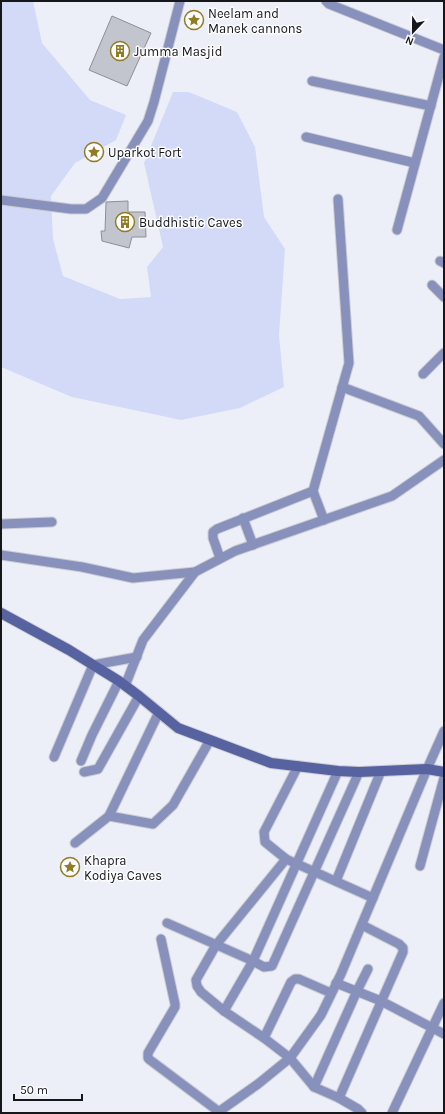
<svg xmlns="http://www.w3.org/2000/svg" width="445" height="1114" viewBox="0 0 445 1114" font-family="Karla,sans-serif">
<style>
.green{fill:#d3daf8}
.building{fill:#c3c5ce;stroke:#8d8f97}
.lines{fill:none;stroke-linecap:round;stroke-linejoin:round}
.street-casing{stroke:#cbccd4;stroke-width:11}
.secondary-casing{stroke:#cbccd4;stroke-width:12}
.street{stroke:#8791bc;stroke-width:9}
.secondary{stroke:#5762a0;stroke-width:10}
.labels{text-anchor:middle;stroke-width:3;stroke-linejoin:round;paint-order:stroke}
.poi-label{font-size:13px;fill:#16171a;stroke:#fcfcfe;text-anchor:start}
</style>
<rect width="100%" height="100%" fill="#edeff8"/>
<path class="green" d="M1,1H33L42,43L90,100L126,115L116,140L75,163L51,196L53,239L63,276L120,299L151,297L147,267L163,247L144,163L173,92H189L237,112L255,147L264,217L285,249L279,335L284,387L240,408L181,420L72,397L1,367Z"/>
<g class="building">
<path d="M112,16L151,33L127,86L89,70Z"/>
<path d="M128,201V212H145L146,237H132L129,248L102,241L101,231H105L106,202Z"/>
</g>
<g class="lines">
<g class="street-casing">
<g id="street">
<path d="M326,1L329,4L444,50"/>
<path d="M312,81L431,106"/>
<path d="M306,137L415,163"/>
<path d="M1,200L71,209H86L102,198L148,121L154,102L180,1"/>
<path d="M397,230L444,57"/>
<path d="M440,261L444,263"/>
<path d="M432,285L444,297"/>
<path d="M423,374L444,353"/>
<path d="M342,387L419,416L444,444"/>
<path d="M243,518L253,545"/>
<path d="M324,520L313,491L349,363L338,199"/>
<path d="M1,524L52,522"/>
<path d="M1,555L82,567L133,578L195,572"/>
<path d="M220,558L213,538V532L217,529L313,491"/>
<path d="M125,686L143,640L195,572L235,551L392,496L444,460"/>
<path d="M54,757L93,665L137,657"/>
<path d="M81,761L92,735L119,681"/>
<path d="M298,766L264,832L265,842L286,859L373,898"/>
<path d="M84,772L98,769L139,696"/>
<path d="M109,816L159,712"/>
<path d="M75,843L109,816L153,824L173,805L210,740"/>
<path d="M286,859L216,945L196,980L197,986L201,992L224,1011L264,1038L290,1058L314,1087L339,1098L358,1109L362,1113"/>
<path d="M420,866L444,778"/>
<path d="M336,881L381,771"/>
<path d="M167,923L253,961L264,967L272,966L359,772"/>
<path d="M161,939L175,1004V1007L148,1053V1058L150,1060L218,1111"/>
<path d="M336,983L381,1001L444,1034"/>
<path d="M224,1011L253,961L338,771"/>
<path d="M264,1038L291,982L295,979H299L331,993"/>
<path d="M314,1087L357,991L368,969"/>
<path d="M339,1098L403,952V948L399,944L362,925"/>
<path d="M217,1113L258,1084L290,1058L321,1015L341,974L427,769L444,731"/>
<path d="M392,1113L444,1003"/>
</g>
</g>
<g class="secondary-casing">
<path id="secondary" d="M1,613L69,650L119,681L139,696L178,728L271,763L338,771L359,772L427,769L444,772"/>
</g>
<use href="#street" class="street"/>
<use href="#secondary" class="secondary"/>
</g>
<defs>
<g id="sight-ring" transform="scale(1)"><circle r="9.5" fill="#fcfcfe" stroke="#927c23" stroke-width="1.5"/><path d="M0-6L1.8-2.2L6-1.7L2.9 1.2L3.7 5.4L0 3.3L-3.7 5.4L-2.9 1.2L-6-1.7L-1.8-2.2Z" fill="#927c23"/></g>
<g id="building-ring" transform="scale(1)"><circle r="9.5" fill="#fcfcfe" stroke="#927c23" stroke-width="1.5"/><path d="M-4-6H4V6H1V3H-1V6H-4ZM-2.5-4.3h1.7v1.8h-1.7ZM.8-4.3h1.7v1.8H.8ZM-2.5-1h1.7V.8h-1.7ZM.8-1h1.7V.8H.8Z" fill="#927c23"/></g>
</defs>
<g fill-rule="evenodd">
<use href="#sight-ring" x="194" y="20"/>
<use href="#building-ring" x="120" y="51"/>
<use href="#sight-ring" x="94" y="152"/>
<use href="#building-ring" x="125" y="222"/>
<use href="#sight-ring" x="70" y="867"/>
</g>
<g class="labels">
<g class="poi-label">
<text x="208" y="18">Neelam and<tspan x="208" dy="15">Manek cannons</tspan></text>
<text x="134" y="56">Jumma Masjid</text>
<text x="108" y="157">Uparkot Fort</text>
<text x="139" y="227">Buddhistic Caves</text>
<text x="84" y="865">Khapra<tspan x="84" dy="15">Kodiya Caves</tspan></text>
</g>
</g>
<rect width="445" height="1114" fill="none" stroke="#16171a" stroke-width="4"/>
<g transform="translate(413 32) rotate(202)" stroke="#fcfcfe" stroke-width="3" paint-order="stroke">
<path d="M0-3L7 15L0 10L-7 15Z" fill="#16171a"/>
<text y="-6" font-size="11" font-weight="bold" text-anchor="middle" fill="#16171a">N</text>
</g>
<path d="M14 1094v6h68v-6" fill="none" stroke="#16171a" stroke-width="2"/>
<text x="20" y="1094" font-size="12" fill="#16171a" stroke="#fcfcfe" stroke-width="3" paint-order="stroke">50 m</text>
</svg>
